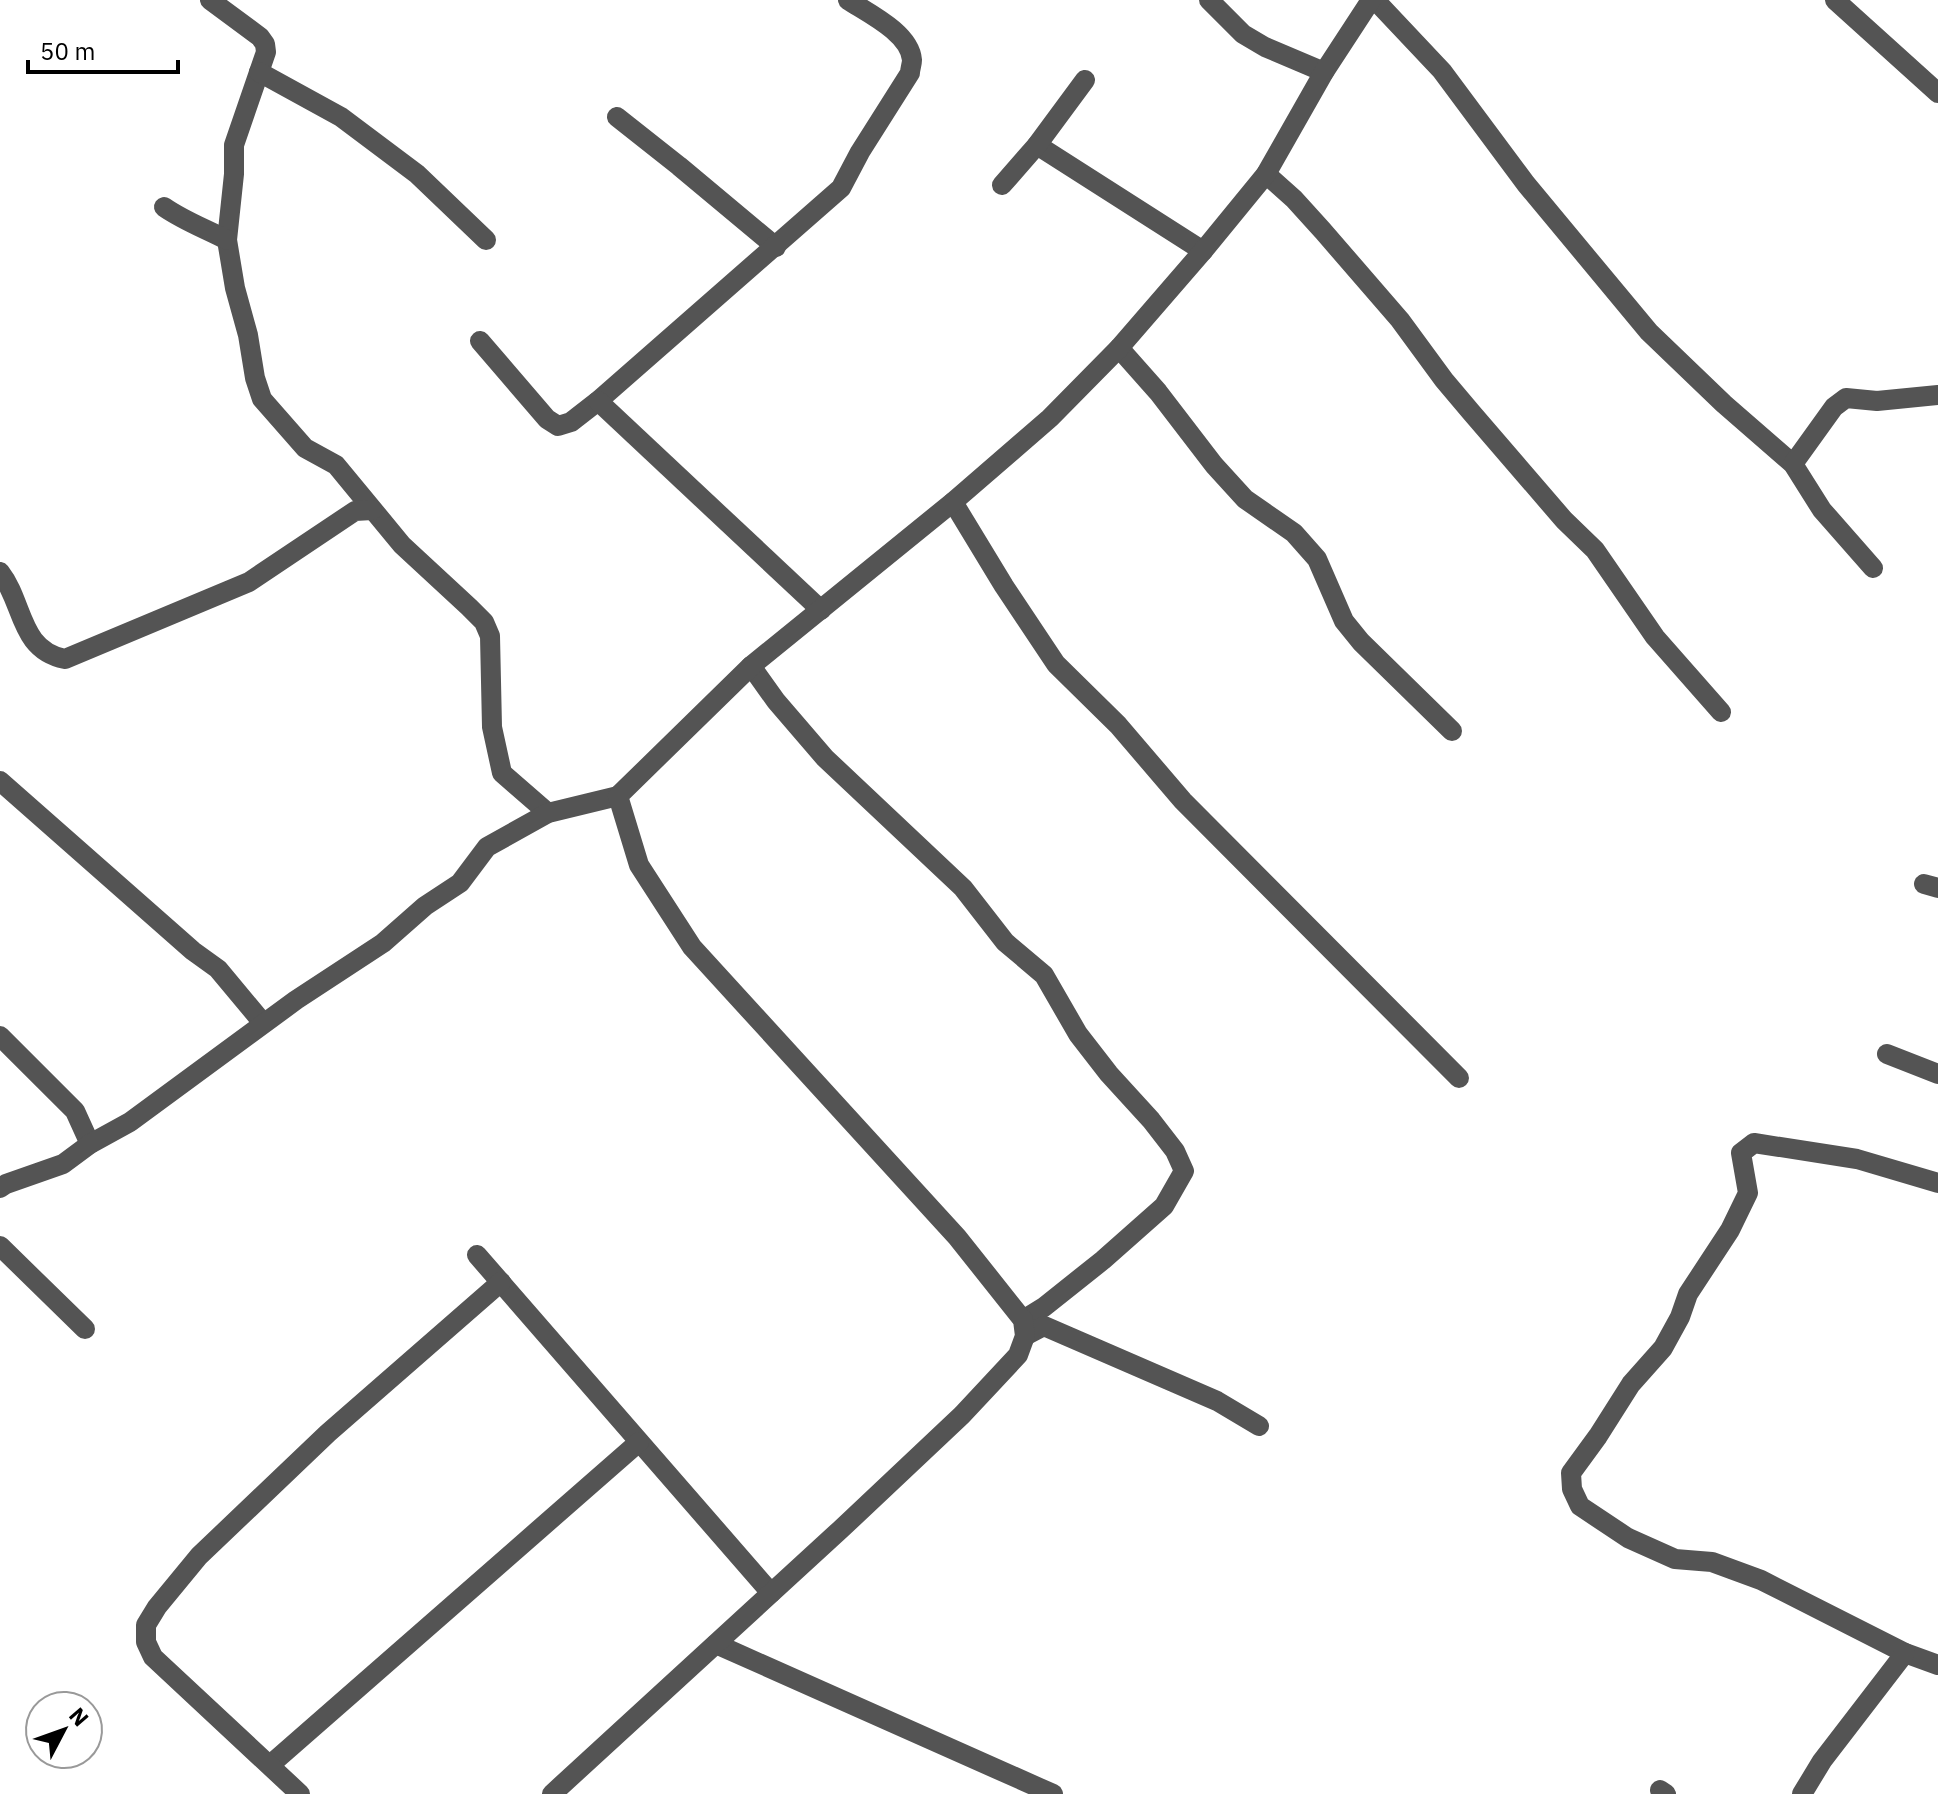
<svg xmlns="http://www.w3.org/2000/svg" width="1938" height="1794" viewBox="0 0 1938 1794" font-family="'IBM Plex Sans',sans-serif">
<style>
.lines{fill:none;stroke-linecap:round;stroke-linejoin:round}
.minor{stroke:#545454;stroke-width:20}
</style>
<rect width="100%" height="100%" fill="#fff"/>
<g class="lines">
<g class="minor">
<path d="M210,0L260,37L265,44L266,52L234,145V174L227,240L235,288L248,335L255,378L262,399L305,448L336,465L402,545L469,607L484,622L490,636L492,727L502,773L548,813"/>
<path d="M1209,0L1243,34L1265,47L1324,72"/>
<path d="M1375,0L1442,71L1526,184L1649,332L1724,404L1793,464L1822,510L1873,568"/>
<path d="M1835,0L1938,93"/>
<path d="M259,72L341,117L417,174L486,240"/>
<path d="M617,117L679,166L776,247"/>
<path d="M1037,145L1203,251"/>
<path d="M1266,174L1294,199L1323,231L1400,320L1444,380L1471,412L1564,520L1595,550L1655,637L1721,712"/>
<path d="M1002,185L1037,145L1085,80"/>
<path d="M164,207C184,221 206,229 227,240"/>
<path d="M480,341L547,419L558,426L571,422L598,401L841,188L860,152L910,73C910,69 912,64 912,60C910,33 868,13 848,0"/>
<path d="M1119,348L1158,392L1214,465L1245,499L1294,533L1317,559L1344,621L1361,642L1452,731"/>
<path d="M598,401L821,610"/>
<path d="M1793,464L1834,407L1846,398L1877,401L1938,395"/>
<path d="M953,502L1004,586L1056,664L1118,725L1183,801L1459,1078"/>
<path d="M0,572C24,603 19,650 65,659L249,582L355,511L372,510"/>
<path d="M751,666L776,701L825,758L963,888L1005,942L1044,975L1078,1034L1109,1074L1151,1120L1175,1151L1184,1171L1164,1206L1103,1260L1044,1307L1023,1320"/>
<path d="M0,781L193,951L218,969L263,1023"/>
<path d="M1924,884L1938,888"/>
<path d="M0,1036L75,1111L90,1144"/>
<path d="M1887,1054L1938,1074"/>
<path d="M1938,1183L1857,1159L1754,1143L1741,1153L1748,1193L1730,1230L1688,1294L1680,1317L1663,1348L1631,1384L1598,1436L1571,1473L1572,1489L1580,1506L1628,1538L1675,1559L1712,1562L1761,1580L1905,1653L1938,1665"/>
<path d="M0,1188L6,1184L63,1164L90,1144L130,1122L296,1000L383,943L425,906L460,883L487,847L548,813L618,796"/>
<path d="M0,1246L85,1329"/>
<path d="M477,1255L771,1593"/>
<path d="M1025,1336L1044,1326L1217,1401L1259,1426"/>
<path d="M716,1644L1053,1794"/>
<path d="M270,1765L639,1442"/>
<path d="M1660,1790L1666,1794"/>
<path d="M300,1794L153,1657L146,1642V1625L157,1607L199,1556L328,1433L501,1282"/>
<path d="M552,1794L840,1530L962,1415L1018,1355L1025,1336L1023,1320L957,1237L692,947L639,865L618,796L751,666L953,502L1050,418L1119,348L1203,251L1266,174L1324,72L1371,0"/>
<path d="M1802,1794L1822,1761L1905,1653"/>
</g>
</g>
<g transform="translate(64 1730) rotate(49)"><circle r="38" fill="#ffffff" stroke="#999999" stroke-width="2"/>
<path d="M0-6L14 30L0 20L-14 30Z" fill="#000000"/>
<text y="-12" font-size="22" font-weight="bold" text-anchor="middle" fill="#000000">N</text>
</g>
<path d="M28 60v12h150v-12" fill="none" stroke="#000000" stroke-width="4"/>
<text x="40" y="60" font-size="24" fill="#000000" stroke="#ffffff" stroke-width="6" paint-order="stroke">50 m</text>
</svg>
